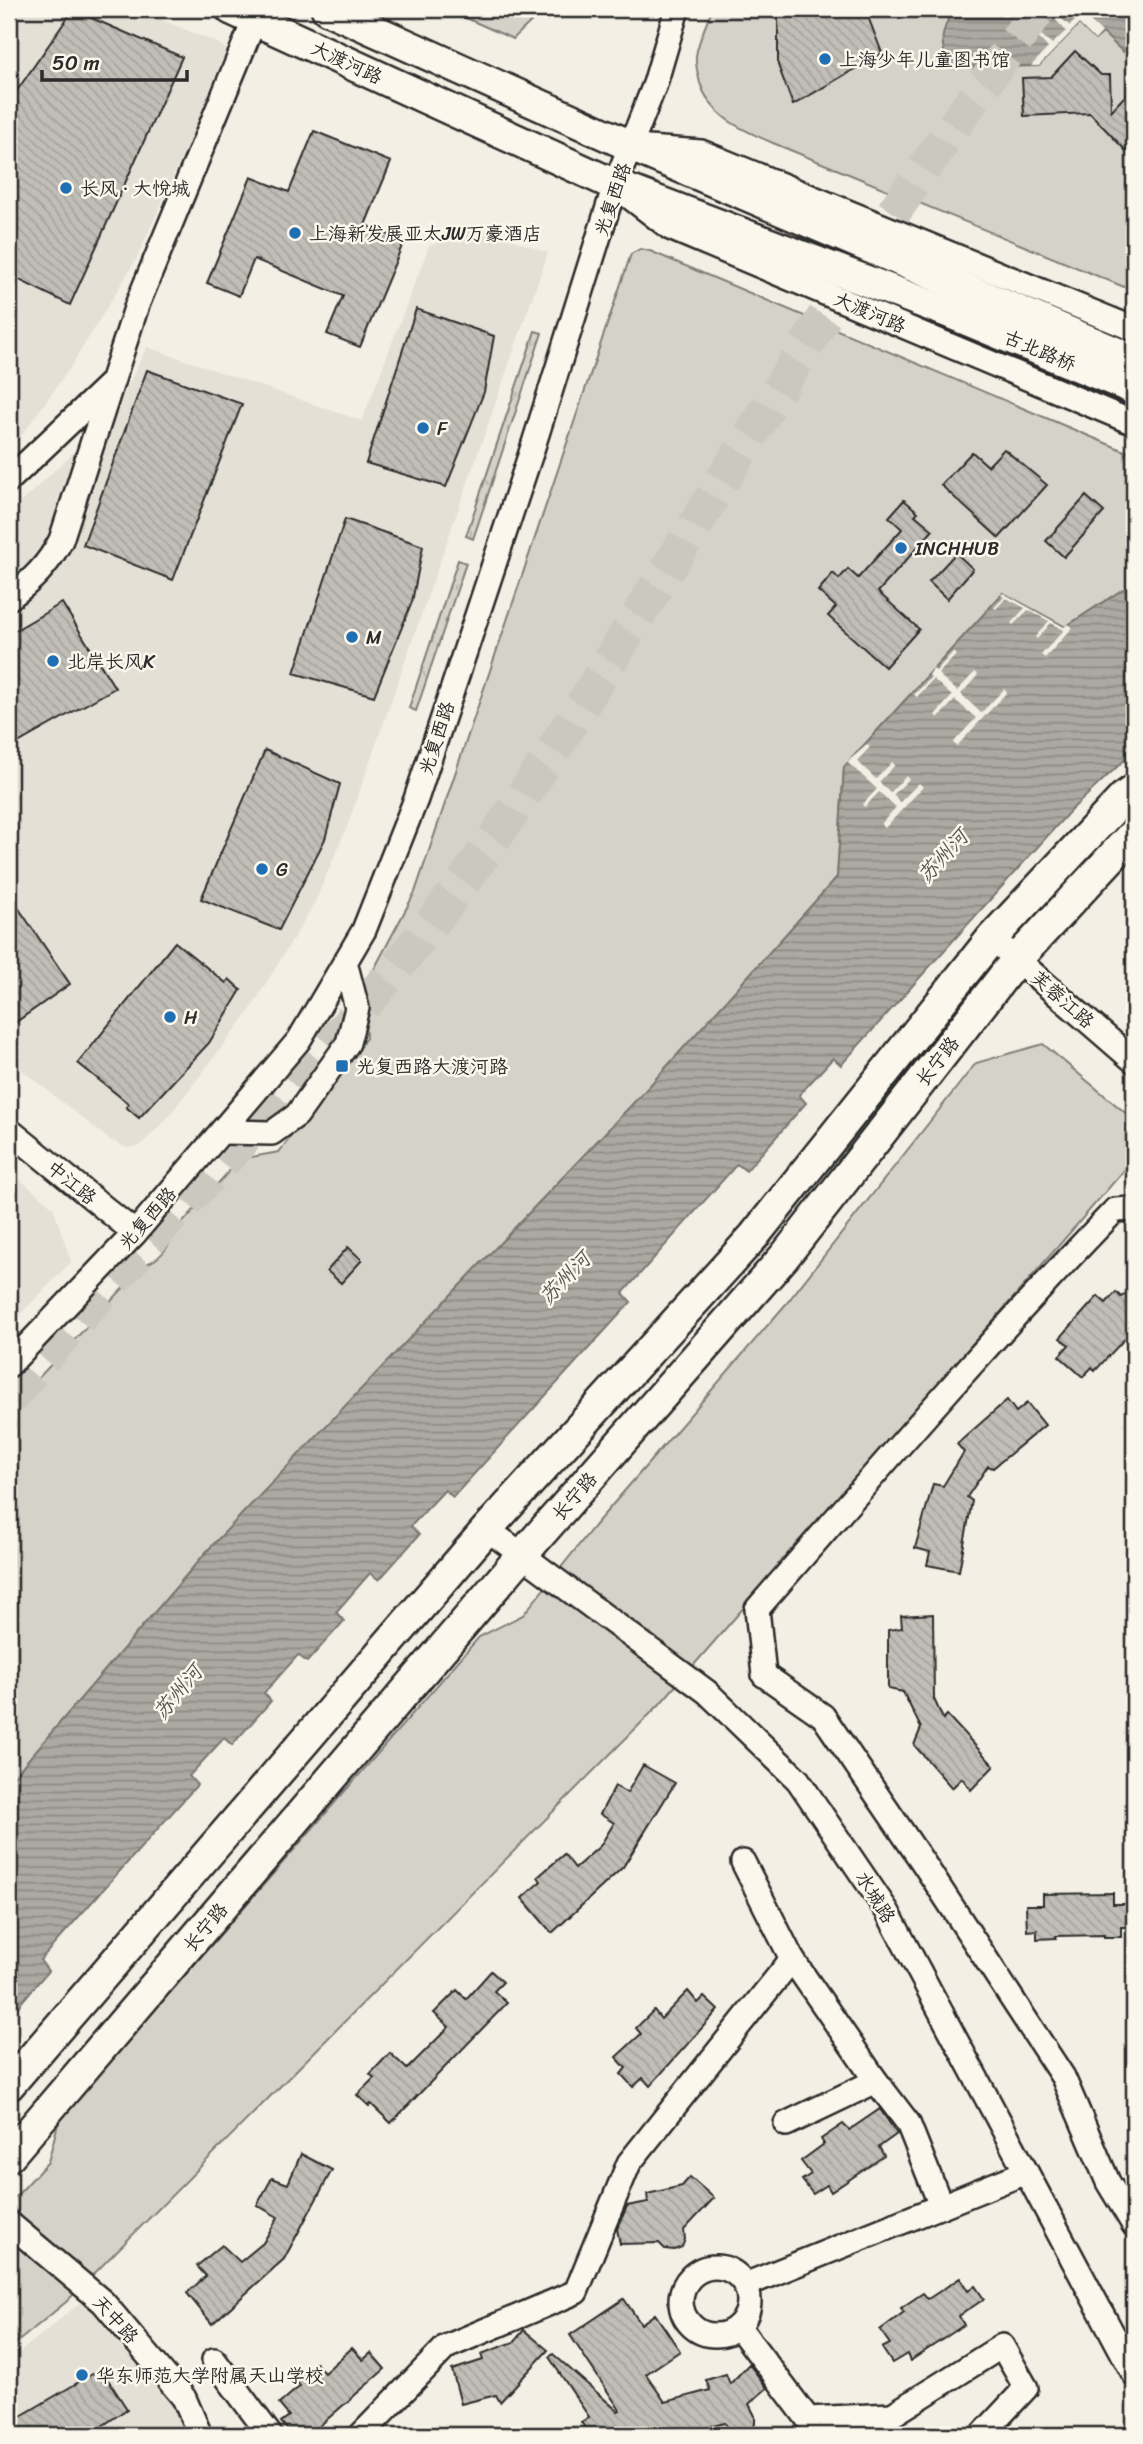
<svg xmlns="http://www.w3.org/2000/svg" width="1143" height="2444" viewBox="0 0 1143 2444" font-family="Sriracha,'LXGW WenKai TC',sans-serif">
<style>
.built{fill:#e4e0d6}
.grass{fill:url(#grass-tufts);stroke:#807e7a;stroke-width:2}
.green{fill:#d5d2c9;stroke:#807e7a;stroke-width:2}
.water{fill:url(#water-rules);stroke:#787772;stroke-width:2}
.pier{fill:#f3efe4}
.building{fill:url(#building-back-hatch);stroke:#2b2b2b;stroke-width:2}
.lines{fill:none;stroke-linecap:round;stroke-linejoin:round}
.highway-tunnel{stroke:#cbc8bf;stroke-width:35;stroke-dasharray:35 18;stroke-linecap:butt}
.minor-casing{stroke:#2b2b2b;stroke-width:28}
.major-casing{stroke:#2b2b2b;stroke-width:35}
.minor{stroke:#fbf7ec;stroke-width:23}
.major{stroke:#fbf7ec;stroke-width:30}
.poi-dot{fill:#1f6fb2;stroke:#fbf7ec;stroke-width:2.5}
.labels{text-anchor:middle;stroke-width:5;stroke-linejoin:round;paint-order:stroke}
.poi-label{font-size:19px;fill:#2b2b2b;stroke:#fbf7ec;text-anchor:start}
.street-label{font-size:19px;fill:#2b2b2b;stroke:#fbf7ec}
.water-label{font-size:21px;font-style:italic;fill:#585755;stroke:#fbf7ec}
</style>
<defs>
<pattern id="grass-tufts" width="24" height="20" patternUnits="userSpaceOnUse" patternTransform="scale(1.75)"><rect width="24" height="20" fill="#d5d2c9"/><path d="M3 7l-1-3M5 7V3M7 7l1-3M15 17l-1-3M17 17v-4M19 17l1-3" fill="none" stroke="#b7b4ad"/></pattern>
<pattern id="water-rules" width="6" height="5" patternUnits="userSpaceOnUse" patternTransform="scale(1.75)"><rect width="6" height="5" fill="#aca9a2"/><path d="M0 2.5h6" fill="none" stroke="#8c8a84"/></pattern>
<pattern id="building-back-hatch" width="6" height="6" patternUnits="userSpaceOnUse" patternTransform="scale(1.75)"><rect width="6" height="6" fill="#c0beb6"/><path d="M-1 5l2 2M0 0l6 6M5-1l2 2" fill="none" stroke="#a5a39d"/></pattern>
</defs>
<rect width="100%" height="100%" fill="#f3efe4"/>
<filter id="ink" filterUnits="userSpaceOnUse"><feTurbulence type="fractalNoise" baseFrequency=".0143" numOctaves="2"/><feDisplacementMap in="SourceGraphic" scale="14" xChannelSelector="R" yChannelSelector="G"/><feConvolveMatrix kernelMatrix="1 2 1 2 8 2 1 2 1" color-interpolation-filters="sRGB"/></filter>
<g filter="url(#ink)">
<g class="built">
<path d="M9,9H135L218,43L229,52L137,258L70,368L9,453Z"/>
<path d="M478,227L548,253L347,827L315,902L249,1012L165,1121L140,1146L127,1148L110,1140L9,1060V513L67,459L121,400L147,347L362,421L429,246Z"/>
<path d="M9,1170L53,1207L71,1262L9,1326Z"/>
<path d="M85,2299L168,2389L190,2435H9V2361Z"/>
</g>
<g class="grass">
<path d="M535,331L542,333L473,539L466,536Z"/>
<path d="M458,560L466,563L416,711L409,708Z"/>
</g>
<g class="green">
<path d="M446,9H544L513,39Z"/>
<path d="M712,9H1134V291L773,143C741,129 712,118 700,83C698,75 695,64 696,56C698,40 707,24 712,9Z"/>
<path d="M640,249L650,251L1134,455V582L1065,627L1003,593L844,767L837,877L644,1092L208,1550L9,1782V1409L146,1264C161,1259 170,1245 175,1231L240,1159L279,1152L366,1038L363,990L415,892L631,254Z"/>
<path d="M1043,1044L1134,1120V1159L659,1705L66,2302L9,2349V2204L48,2162L59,2120L479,1637L523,1615L595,1525L786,1304L976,1063Z"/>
</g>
<g class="water">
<path d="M953,9H1134V40L1123,52L1103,33L1095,40L1079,24L1039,66L948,68C940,39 940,35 953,9Z"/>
<path d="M1134,582V751L1070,811L841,1065L833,1058L799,1095L806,1103L746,1171L737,1164L623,1293L631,1302L453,1497L445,1490L411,1526L419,1535L379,1580L370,1573L336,1612L344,1621L307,1662L298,1655L264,1693L271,1701L232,1745L224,1738L189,1776L197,1785L40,1960L48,1971L9,2017V1782L208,1550L644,1092L837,877L844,767L1003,593L1065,627Z"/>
</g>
<g class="pier">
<path d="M1082,9H1099L1089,20L1102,32L1095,40L1079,24L1039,66H1031L1048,48L1038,37L1040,34L1052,44L1066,31L1054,18L1057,15L1070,26L1084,11Z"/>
<path d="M1003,593L1064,627L1068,624L1073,627L1045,658L1041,655L1064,630L1051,623L1037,639L1035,637L1049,621L1028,610L1013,625L1011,623L1025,608L1006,598L996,609L994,608L1004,597L1001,595Z"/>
<path d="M953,652L956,655L938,674L957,691L975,672L978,675L961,694L981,713L1004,689L1007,692L957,746L953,743L976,718L955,700L938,718L935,715L952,696L933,679L917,697L914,695L931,677L929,675L933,669L936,671Z"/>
<path d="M867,745L870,747L857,761L876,779L892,762L895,765L879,782L890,793L906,776L909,779L893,795L900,802L919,783L923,787L885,828L881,824L896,807L879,792L865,807L862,805L877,789L847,762Z"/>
</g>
<g class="building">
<path d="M778,9H865L882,53L793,105L778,65Z"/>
<path d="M73,10L182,57L70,305L9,275V102Z"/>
<path d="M1075,51L1101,75H1110L1111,111L1134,86V142L1126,151L1090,113L1024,116L1022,78L1051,77Z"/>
<path d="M314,131L391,162L365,225L404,241L360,347L327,334L343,296L254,259L239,296L207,283L251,177L289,192Z"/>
<path d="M416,309L494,336L484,392L446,487L366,463Z"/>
<path d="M147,370L242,404L173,580L83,545Z"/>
<path d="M1004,449L1047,485L999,538L941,485L972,452L988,466Z"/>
<path d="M1086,496L1104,512L1064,557L1046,541Z"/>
<path d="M904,500L918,512L915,515L933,530L878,592L919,629L885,667L828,616L836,607L818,591L833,573L839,579L848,569L858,578L902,529L889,517Z"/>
<path d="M345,519L423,546L412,602L374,696L294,673Z"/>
<path d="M956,553L973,569L947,599L929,582Z"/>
<path d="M62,603L115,688L9,748V634Z"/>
<path d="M265,750L340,784L325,839L279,930L201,899Z"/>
<path d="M9,894L70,984L9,1027Z"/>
<path d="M175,942L226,983L229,979L241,990L209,1043L139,1118L126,1107L129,1104L78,1063Z"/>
<path d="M348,1247L362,1260L341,1283L327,1271Z"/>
<path d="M1134,1289V1322L1127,1329L1131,1332L1095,1371L1092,1367L1083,1377L1059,1356L1069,1345L1060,1338L1098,1296L1106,1303L1116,1292L1121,1297Z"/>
<path d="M1007,1400L1016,1412L1027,1403L1045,1425L993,1468L988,1466L967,1497L972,1501L959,1571L927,1565L930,1552L915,1548L933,1484L943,1486L964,1452L957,1444Z"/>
<path d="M933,1614L934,1699L943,1719L947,1715L994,1766L971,1790L962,1778L952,1788L914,1745L921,1728L903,1692L888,1689V1630L902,1628L901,1616Z"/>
<path d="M643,1765L675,1783L623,1867L552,1933L522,1898L541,1881L538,1877L564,1854L575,1868L600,1846L614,1823L600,1814L615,1786L627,1793Z"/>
<path d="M1113,1893V1904H1131V1927H1121V1937H1104V1935L1056,1936V1938L1037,1939V1930L1027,1931L1026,1905H1043V1894Z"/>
<path d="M491,1971L503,1982L494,1991L507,2003L391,2123L371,2104L369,2106L357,2095L374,2078L370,2074L390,2053L407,2069L449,2027L434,2013L457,1990L466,1999Z"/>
<path d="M688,1991L698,2003L704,1997L718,2010L650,2086L643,2078L633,2087L621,2074L626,2068L616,2057L641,2034L636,2028L654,2010L661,2019Z"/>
<path d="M880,2109L897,2134L879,2147L884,2156L831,2192L827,2185L813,2194L802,2180L811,2174L801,2161L824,2144L821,2139L843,2124L849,2130Z"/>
<path d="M301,2154L332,2170L284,2259L212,2324L187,2293L206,2276L197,2266L222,2245L240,2262L263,2243L278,2217L257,2205L272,2178L288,2184Z"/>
<path d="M690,2177L714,2198L684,2230L685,2239L682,2247L674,2250L665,2249L659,2243L620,2244L617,2229L627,2206L648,2202L647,2194L682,2186Z"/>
<path d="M960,2278L968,2291L975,2286L984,2299L959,2316L964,2325L910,2361L907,2354L892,2363L882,2348L890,2344L880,2330L904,2312L901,2308L923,2293L928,2299Z"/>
<path d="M624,2299L641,2324L655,2314L680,2351L646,2374L665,2402L710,2390L706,2380L726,2374L730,2384L749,2364L767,2388L749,2404L755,2416V2424L751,2431L744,2434H736L729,2430L725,2423L678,2435H590L581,2422L589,2417L549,2357L553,2354L618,2411L620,2410L570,2335Z"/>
<path d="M524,2330L548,2350L500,2402L496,2395L461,2404L452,2370L483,2360L481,2354L514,2342Z"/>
<path d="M352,2348L363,2360L371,2353L385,2369L309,2435L304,2429L297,2435H292L281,2422L289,2416L279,2404L300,2386L296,2381L316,2363L324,2373Z"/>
<path d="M101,2369L127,2409L89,2435H9V2423Z"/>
</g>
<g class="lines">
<path class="highway-tunnel" d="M9,1399C155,1223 326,1067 463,882C542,774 610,659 682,546C745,445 806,342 872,244C926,164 982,86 1039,9"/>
<g class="minor-casing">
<g id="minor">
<path d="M648,148L701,152L1134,329"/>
<path d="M631,198L670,228L1134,423"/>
<path d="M9,480L111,383"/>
<path d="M9,598C32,581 48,565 61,540L137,305L255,19"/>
<path d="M992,938L1134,1061"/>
<path d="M9,1130L135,1233"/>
<path d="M222,1132L272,1133L297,1115L348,1043L357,1008L345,962"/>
<path d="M1134,1209L1115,1210C991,1338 874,1475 757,1609L764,1675L823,1716L924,1864L1063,2077L1108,2182L1134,2225"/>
<path d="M9,1365L135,1233L299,1040L364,930L416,799L531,453L615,185L655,84L677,9"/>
<path d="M487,1529L707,1692L798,1780L887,1911L1134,2374"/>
<path d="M743,1862L792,1959L876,2081L908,2123L941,2206"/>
<path d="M786,2124L876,2081"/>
<path d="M9,2223L103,2302L184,2398L200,2435"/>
<circle cx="715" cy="2301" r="34"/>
<path d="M745,2285L1026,2172"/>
<path d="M738,2326L808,2419L892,2415L1002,2346L1026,2388L982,2435"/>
<path d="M214,2360L270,2435"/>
<path d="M361,2435L446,2347L576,2292L629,2163L792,1959"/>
</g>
</g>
<g class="major-casing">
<g id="major">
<path d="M231,9L615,185L945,311L1134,389"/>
<path d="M327,9L631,146L1134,360"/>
<path d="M9,2085L487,1529L754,1236L992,938L1124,797L1134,790"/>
<path d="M9,2156L522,1555L784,1257L1017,959L1134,833"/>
</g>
</g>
<use href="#minor" class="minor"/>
<use href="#major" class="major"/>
</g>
</g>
<g class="poi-dot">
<circle cx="825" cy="59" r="7"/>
<circle cx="66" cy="188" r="7"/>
<circle cx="295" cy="233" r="7"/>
<circle cx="423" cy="428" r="7"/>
<circle cx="901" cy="548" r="7"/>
<circle cx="352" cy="637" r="7"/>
<circle cx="53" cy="661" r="7"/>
<circle cx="262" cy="869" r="7"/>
<circle cx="170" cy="1017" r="7"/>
<rect x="335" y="1059" width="14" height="14" rx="3.5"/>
<circle cx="82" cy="2375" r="7"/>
</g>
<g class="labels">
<g class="poi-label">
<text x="839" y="66">上海少年儿童图书馆</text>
<text x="80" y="195">长风 · 大悦城</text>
<text x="309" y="240">上海新发展亚太JW万豪酒店</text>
<text x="437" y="435">F</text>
<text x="915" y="555">INCHHUB</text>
<text x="366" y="644">M</text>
<text x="67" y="668">北岸长风K</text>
<text x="276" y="876">G</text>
<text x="184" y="1024">H</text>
<text x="356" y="1073">光复西路大渡河路</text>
<text x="96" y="2382">华东师范大学附属天山学校</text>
</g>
<g class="street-label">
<text transform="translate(347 62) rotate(25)" y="7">大渡河路</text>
<text transform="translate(612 199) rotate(-71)" y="7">光复西路</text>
<text transform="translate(870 312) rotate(23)" y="7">大渡河路</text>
<text transform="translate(1040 350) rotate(23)" y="7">古北路桥</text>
<text transform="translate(436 738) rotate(-72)" y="7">光复西路</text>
<text transform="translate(1063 999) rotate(41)" y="7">芙蓉江路</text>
<text transform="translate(937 1061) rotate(-52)" y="7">长宁路</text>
<text transform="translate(72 1182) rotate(39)" y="7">中江路</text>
<text transform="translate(147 1218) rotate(-49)" y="7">光复西路</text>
<text transform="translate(574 1496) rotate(-49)" y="7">长宁路</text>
<text transform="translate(876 1897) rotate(58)" y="7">水城路</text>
<text transform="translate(205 1927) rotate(-50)" y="7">长宁路</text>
<text transform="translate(116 2319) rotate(48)" y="7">天中路</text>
</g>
<g class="water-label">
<text transform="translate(943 856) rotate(-48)" y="7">苏州河</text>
<text transform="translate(565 1278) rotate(-46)" y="7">苏州河</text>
<text transform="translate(178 1692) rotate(-50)" y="7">苏州河</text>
</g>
</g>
<rect width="1143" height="2444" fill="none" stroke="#fbf7ec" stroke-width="35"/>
<rect x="18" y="18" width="1108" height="2409" fill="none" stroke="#2b2b2b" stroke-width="2.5" filter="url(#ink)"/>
<path d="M42 70v10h145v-10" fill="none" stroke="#2b2b2b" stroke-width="3.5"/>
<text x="52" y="70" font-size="21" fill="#2b2b2b" stroke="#fbf7ec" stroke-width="5" paint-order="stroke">50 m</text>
</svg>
